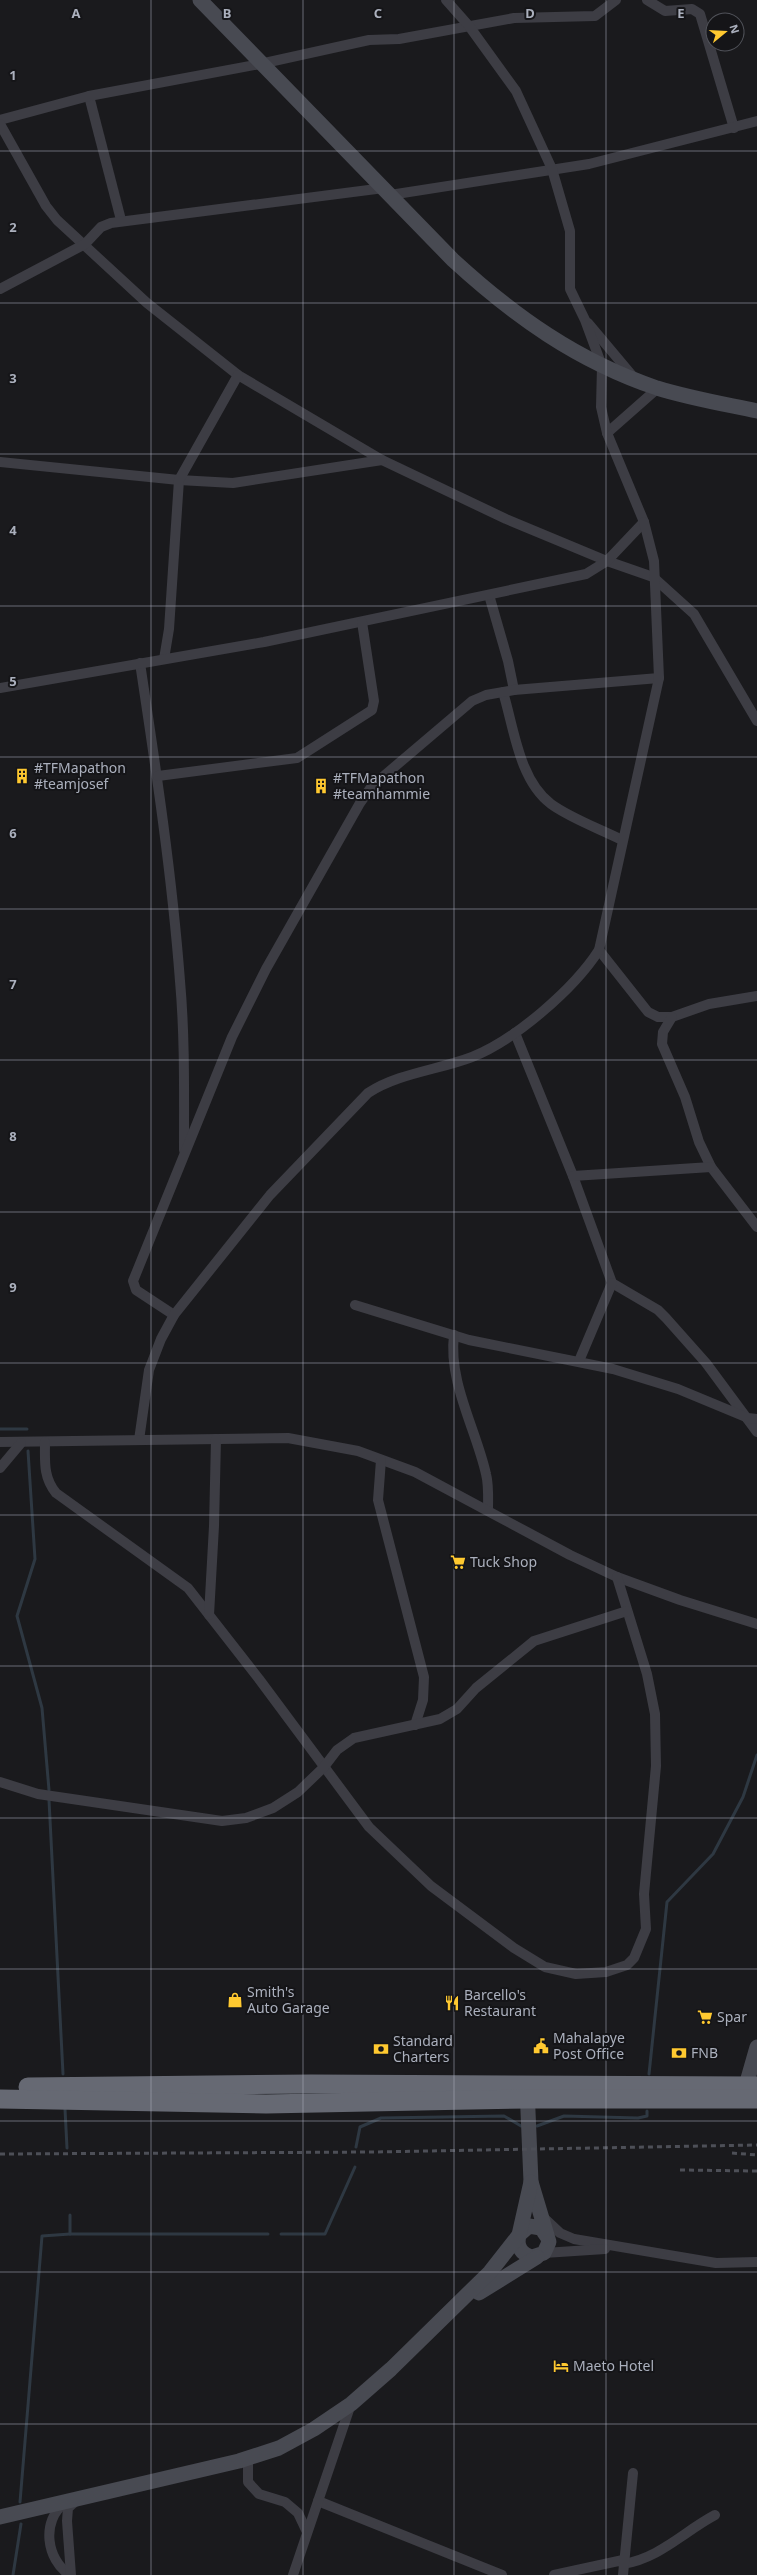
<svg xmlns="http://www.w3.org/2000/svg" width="757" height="2575" viewBox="0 0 757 2575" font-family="'Noto Sans',sans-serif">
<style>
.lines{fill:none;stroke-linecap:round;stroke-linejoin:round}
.stream{stroke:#2e3842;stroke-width:3}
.street{stroke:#3d3d44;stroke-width:10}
.secondary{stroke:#484a52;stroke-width:15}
.highway{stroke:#666973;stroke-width:19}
.rail{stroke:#4d4f57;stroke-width:3;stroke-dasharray:5 4;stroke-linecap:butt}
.grid{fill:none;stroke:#abb0bd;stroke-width:1;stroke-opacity:0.55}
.labels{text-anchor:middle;stroke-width:4;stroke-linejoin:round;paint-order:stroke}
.poi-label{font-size:14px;fill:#abb0bd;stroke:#151518;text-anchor:start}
.grid-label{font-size:13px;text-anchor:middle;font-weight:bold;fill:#abb0bd;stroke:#151518;stroke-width:4;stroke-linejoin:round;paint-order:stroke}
</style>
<rect width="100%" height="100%" fill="#1a1a1d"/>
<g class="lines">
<g class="stream">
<path d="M0,1429H27"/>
<path d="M28,1451L35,1559L17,1616L42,1708L49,1790"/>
<path d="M49,1800L63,2074"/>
<path d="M649,2074L667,1902L713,1854L743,1797L757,1755"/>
<path d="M65,2109L67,2148"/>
<path d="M537,2126L564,2116L638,2118L647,2116V2111"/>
<path d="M356,2147L360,2127L381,2118L504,2116L521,2126"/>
<path d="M70,2234V2215"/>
<path d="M281,2234H325L355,2167"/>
<path d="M20,2502L42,2236L70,2234H268"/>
<path d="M13,2575L21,2524"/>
</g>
<g class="street">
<path d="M647,0L665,11L692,9L700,14L734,128"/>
<path d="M89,96L121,220"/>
<path d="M0,120L89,96L260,64L369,40L399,39L514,18L595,16L616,0"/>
<path d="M0,124L46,206L57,220L147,303L238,375L382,460L506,519L607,561L653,577L694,614L757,721"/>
<path d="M390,195L589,164L757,121"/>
<path d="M0,289L85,244L101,227L111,223L384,188"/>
<path d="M588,323L635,379"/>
<path d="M607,433L658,388"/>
<path d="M0,462L179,480L233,483L382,460"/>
<path d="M489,595L508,661L514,690"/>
<path d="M164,659L169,629L179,480L238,375"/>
<path d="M140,663C156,769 172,875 180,981C185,1037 184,1094 184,1150"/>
<path d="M0,688L264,642L586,574L607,561L644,522L607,433L601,407L602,366L585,320L570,289V231L552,169L516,91L469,26L446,0"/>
<path d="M503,692C514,728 519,780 551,804C570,818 600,829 622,840"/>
<path d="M158,776L297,758L372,710L374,701L362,622"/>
<path d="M599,950L648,1012L658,1017H672L709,1004L757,996"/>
<path d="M672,1017L663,1032L662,1044L685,1097L699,1142L711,1167L757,1227"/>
<path d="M515,1033L573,1176L612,1283L658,1310L666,1318L706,1363L757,1432"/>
<path d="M573,1176L711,1167"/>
<path d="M355,1305L469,1340L613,1369L678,1389L748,1418L757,1419"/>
<path d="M174,1315L136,1290L133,1281L232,1037L266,969L360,803L372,786L472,701L486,695L514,690L659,678"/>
<path d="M454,1335C448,1382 476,1429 486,1474C489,1485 488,1499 488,1510"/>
<path d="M579,1361L612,1283"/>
<path d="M139,1440L149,1370L161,1339L174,1315L270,1195L368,1093C399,1073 438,1070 472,1057C515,1040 574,989 599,950L659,678L654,561L644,522"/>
<path d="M0,1442L288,1438L358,1451L415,1472L570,1555L617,1577L680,1600L757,1624"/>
<path d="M45,1442C45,1461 43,1477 56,1493L188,1588L259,1679L369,1827L431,1886L514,1948L545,1967L576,1974L606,1972L627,1965L634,1958L646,1929L644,1894L656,1766L655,1714L647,1674L617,1577"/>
<path d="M381,1460L378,1500L424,1677L423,1700L415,1725"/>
<path d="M0,1468L21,1443"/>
<path d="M209,1615L214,1526L216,1439"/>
<path d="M0,1782L38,1794L222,1821L246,1818L273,1808L298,1792L324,1767L337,1750L354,1738L440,1719L457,1709L476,1688L534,1641L627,1611"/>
<path d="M544,2218L560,2233L574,2239L716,2263L757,2262"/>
<path d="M544,2253L605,2249"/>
<path d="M248,2458V2482L259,2494L285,2502L298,2513L307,2532"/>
<path d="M318,2501L502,2575"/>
<path d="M65,2503C41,2520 46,2560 70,2575"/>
<path d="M623,2564C660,2558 683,2532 715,2515"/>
<path d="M71,2575L67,2521L68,2508L77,2500"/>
<path d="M293,2575L351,2404"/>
<path d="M554,2575L623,2560"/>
<path d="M623,2575L633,2473"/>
</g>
<g class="secondary">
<path d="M200,0L453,260C514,316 577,361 657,388C689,398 724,404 757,411"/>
<path d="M527,2088L531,2182L549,2242L544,2253L532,2257C521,2254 516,2246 519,2235L529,2226L541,2228L548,2238"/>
<path d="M743,2096L757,2047"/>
<path d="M479,2293L537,2257"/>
<path d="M0,2517L239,2461L279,2448L314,2429L351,2404L391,2369L490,2272L519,2235L531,2182"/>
</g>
<g class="highway">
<path d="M28,2087L311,2084L757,2086"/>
<path d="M0,2099L266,2104L527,2099H757"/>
</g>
<g class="rail">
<path d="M732,2153L757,2155"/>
<path d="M0,2154L373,2152L757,2145"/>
<path d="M680,2170L757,2171"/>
</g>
</g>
<path class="grid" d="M151,0V2575M303,0V2575M454,0V2575M606,0V2575M0,151H757M0,303H757M0,454H757M0,606H757M0,757H757M0,909H757M0,1060H757M0,1212H757M0,1363H757M0,1515H757M0,1666H757M0,1818H757M0,1969H757M0,2121H757M0,2272H757M0,2424H757"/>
<defs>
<g id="building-bare" transform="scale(1.2)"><path d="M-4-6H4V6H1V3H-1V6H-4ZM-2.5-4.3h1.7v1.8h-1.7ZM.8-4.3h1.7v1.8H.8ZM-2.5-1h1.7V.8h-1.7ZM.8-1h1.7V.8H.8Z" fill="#ffc930" stroke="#151518" stroke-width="2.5" paint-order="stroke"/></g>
<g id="supermarket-bare" transform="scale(1.2)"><path d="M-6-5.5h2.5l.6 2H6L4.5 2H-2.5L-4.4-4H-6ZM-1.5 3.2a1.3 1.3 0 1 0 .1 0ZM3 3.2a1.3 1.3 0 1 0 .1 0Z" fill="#ffc930" stroke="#151518" stroke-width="2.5" paint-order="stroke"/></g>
<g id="shop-bare" transform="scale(1.2)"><path d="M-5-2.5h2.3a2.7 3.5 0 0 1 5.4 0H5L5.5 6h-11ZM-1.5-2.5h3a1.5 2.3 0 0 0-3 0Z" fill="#ffc930" stroke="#151518" stroke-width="2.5" paint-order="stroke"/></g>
<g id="restaurant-bare" transform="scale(1.2)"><path d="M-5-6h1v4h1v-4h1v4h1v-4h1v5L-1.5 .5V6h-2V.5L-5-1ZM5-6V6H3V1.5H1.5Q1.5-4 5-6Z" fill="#ffc930" stroke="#151518" stroke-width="2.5" paint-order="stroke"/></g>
<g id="civic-bare" transform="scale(1.2)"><path d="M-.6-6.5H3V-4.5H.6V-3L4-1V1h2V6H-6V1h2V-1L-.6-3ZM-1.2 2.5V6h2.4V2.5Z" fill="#ffc930" stroke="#151518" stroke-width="2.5" paint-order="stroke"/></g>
<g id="bank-bare" transform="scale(1.2)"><path d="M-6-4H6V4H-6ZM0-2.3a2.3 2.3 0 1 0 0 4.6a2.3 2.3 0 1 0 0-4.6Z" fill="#ffc930" stroke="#151518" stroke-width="2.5" paint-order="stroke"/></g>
<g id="hotel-bare" transform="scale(1.2)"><path d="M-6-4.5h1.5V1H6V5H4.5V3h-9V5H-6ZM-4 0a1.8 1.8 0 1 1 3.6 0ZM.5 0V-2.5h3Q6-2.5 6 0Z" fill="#ffc930" stroke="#151518" stroke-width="2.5" paint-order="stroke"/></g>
</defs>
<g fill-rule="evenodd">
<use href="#building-bare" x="22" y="776"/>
<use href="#building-bare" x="321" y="786"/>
<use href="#supermarket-bare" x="458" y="1562"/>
<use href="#shop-bare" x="235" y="2000"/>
<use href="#restaurant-bare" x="452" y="2003"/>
<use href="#supermarket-bare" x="705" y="2017"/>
<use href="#civic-bare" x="541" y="2046"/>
<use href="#bank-bare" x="381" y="2049"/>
<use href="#bank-bare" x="679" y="2053"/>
<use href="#hotel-bare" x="561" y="2366"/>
</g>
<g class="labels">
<g class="poi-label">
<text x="34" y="773">#TFMapathon<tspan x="34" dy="16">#teamjosef</tspan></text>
<text x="333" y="783">#TFMapathon<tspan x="333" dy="16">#teamhammie</tspan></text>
<text x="470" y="1567">Tuck Shop</text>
<text x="247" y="1997">Smith's<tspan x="247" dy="16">Auto Garage</tspan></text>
<text x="464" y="2000">Barcello's<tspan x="464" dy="16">Restaurant</tspan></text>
<text x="717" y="2022">Spar</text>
<text x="553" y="2043">Mahalapye<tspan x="553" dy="16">Post Office</tspan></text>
<text x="393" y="2046">Standard<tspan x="393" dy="16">Charters</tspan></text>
<text x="691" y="2058">FNB</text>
<text x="573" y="2371">Maeto Hotel</text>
</g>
</g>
<g class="grid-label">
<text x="76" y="18">A</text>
<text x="227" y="18">B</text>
<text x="378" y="18">C</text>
<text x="530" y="18">D</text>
<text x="681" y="18">E</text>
<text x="13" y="80">1</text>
<text x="13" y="232">2</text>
<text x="13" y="383">3</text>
<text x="13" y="535">4</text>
<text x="13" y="686">5</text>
<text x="13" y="838">6</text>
<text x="13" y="989">7</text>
<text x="13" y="1141">8</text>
<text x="13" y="1292">9</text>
</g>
<g transform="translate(725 32) rotate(72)"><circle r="19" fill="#151518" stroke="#51535a"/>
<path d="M0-3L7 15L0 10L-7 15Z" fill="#ffc930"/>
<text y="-6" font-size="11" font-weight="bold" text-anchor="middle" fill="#abb0bd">N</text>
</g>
</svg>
